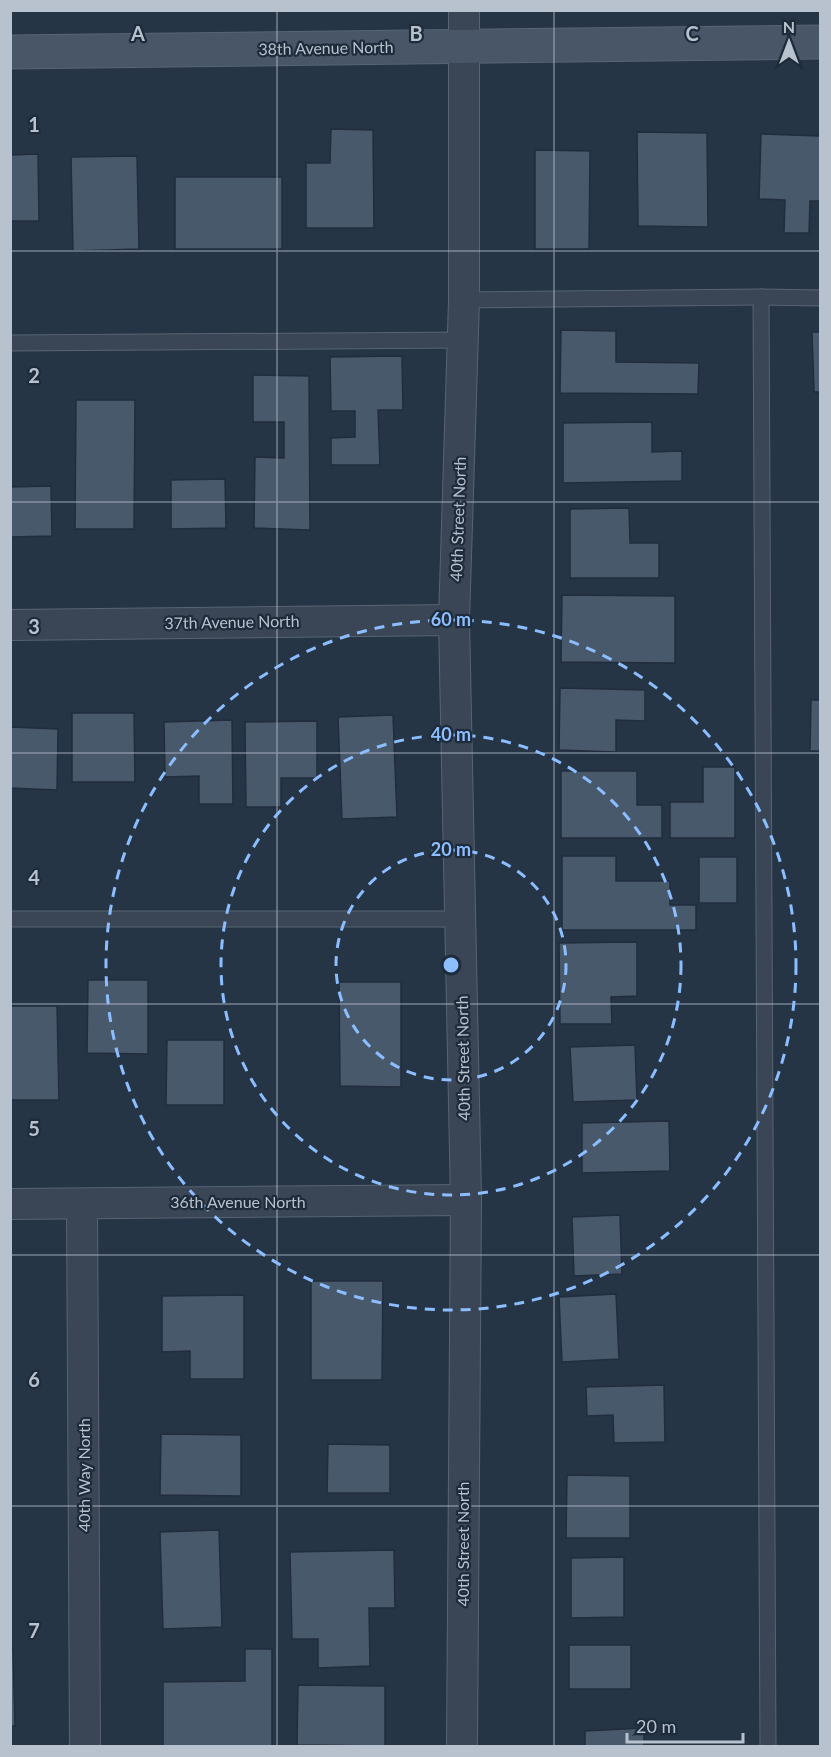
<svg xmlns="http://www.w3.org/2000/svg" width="831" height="1757" viewBox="0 0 831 1757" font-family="Lato,sans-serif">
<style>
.building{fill:#49596c;stroke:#212d3c;stroke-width:1.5}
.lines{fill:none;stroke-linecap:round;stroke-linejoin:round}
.lane-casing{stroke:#596472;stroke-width:17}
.street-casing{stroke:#596472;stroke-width:32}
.secondary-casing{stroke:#596472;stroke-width:35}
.lane{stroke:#3a4655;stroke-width:15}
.street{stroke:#3a4655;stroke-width:30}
.secondary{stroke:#485668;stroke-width:33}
.grid{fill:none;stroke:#b8c1ce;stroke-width:1.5;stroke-opacity:0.55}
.ring{fill:none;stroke:#8cbeff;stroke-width:3;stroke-dasharray:10 8}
.labels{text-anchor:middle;stroke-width:4.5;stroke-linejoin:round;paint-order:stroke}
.street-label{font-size:16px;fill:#b8c1ce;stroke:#1e2b3a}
.grid-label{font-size:20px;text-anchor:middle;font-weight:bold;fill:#b8c1ce;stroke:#1e2b3a;stroke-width:4.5;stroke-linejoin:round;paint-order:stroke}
.centre{fill:#8cbeff;stroke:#1e2b3a;stroke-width:3}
.ring-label{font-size:18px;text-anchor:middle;font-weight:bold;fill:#8cbeff;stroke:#1e2b3a;stroke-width:4.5;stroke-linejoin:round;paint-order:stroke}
</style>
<rect width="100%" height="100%" fill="#253545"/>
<g class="building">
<path d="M331,129L373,130L374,228H306V163H330Z"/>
<path d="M637,132L707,133L708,227L638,226Z"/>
<path d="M761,134L820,136V201H810L809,233H784L785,200L759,199Z"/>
<path d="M535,150L590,151L589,249H535Z"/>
<path d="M38,154L39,221H10V155Z"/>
<path d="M137,156L139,249L73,251L71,157Z"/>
<rect x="175" y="177" width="107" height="72"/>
<path d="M561,330L616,331V362L699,363L698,394L560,393Z"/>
<path d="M812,332H820V392H814Z"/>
<path d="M402,356L403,410H378L380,465H331V438L355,437V411H331L330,357Z"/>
<path d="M253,375L309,376L310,530L254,528L255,457L284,458V422H253Z"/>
<path d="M76,400H135L134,529H75Z"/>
<path d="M652,422V452L682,451V481L563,483V423Z"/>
<path d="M225,479L226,528L171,529V480Z"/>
<path d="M51,486L52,536L10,537V487Z"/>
<path d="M629,508L630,543H659V578H570V509Z"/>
<path d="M562,595L675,596V663L561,662Z"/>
<path d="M560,688L645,690V721L616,720V752L559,750Z"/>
<path d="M811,700H820V751H810Z"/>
<path d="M72,713H134L135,782H72Z"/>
<path d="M393,715L397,817L342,819L338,717Z"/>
<path d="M232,720L233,804H199V776L165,777L164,722Z"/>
<path d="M317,721V778H281V807H246L245,722Z"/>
<path d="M10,727L58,729L57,790L10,788Z"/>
<path d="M703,767H735V838H670V802H703Z"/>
<path d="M561,771H637V805H662V838H561Z"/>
<path d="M562,856H616V881H670V905H696V930H562Z"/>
<rect x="699" y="857" width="38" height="46"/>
<path d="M637,942V996L611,997L612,1024H560L559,943Z"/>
<path d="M88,980H148V1054L87,1053Z"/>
<path d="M339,982H401V1087L340,1086Z"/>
<path d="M10,1006H57L59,1100H10Z"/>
<path d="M167,1040H224V1105H166Z"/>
<path d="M635,1045L637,1100L573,1102L570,1047Z"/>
<path d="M669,1121L670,1171L582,1173V1123Z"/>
<path d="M620,1215L622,1274L574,1276L572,1217Z"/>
<path d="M311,1281H383L382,1380H311Z"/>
<path d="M616,1294L619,1359L562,1362L559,1297Z"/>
<path d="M244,1295V1379H190V1351L162,1352V1296Z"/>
<path d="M664,1385L665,1442L614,1443L613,1415L587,1416L586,1387Z"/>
<path d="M161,1434L241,1435V1496L160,1495Z"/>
<path d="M328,1444L390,1445V1493H327Z"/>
<path d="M567,1475L630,1476V1538H566Z"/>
<path d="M219,1530L222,1627L163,1629L160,1532Z"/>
<path d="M394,1550L395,1608H369L370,1666L318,1668V1639H292L290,1552Z"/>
<path d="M624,1557V1617L571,1618V1558Z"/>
<rect x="569" y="1645" width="62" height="44"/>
<path d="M245,1649H272V1746H163V1682L245,1681Z"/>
<path d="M10,1650H13L15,1726H10Z"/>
<path d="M298,1685L385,1686V1746L297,1745Z"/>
<path d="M644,1728V1746H585V1731Z"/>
</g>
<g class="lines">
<g class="lane-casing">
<g id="lane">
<path d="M761,297L768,1746"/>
<path d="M464,300L761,297L820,298"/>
<path d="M10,343L463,340"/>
<path d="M10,919H460"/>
</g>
</g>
<g class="street-casing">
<g id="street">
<path d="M10,625L454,620"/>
<path d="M10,1204L466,1200"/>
<path d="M82,1204L85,1746"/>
<path d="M462,1746L466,1200L454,620L464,300V10"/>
</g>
</g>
<g class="secondary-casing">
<path id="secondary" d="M10,52L820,42"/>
</g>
<use href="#lane" class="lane"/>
<use href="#street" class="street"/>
<use href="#secondary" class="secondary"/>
</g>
<path class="grid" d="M277,10V1746M554,10V1746M10,251H820M10,502H820M10,753H820M10,1004H820M10,1255H820M10,1506H820"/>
<g class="ring">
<circle cx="451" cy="965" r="115"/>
<circle cx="451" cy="965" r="230"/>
<circle cx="451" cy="965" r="345"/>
</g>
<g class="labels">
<g class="street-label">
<text transform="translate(326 48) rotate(-1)" y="6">38th Avenue North</text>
<text transform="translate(458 519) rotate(-88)" y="6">40th Street North</text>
<text transform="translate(232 622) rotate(-1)" y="6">37th Avenue North</text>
<text transform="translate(463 1058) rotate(-91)" y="6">40th Street North</text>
<text x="238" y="1208">36th Avenue North</text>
<text transform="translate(84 1475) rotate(-90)" y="6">40th Way North</text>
<text transform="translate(463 1544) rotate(-90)" y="6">40th Street North</text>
</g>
</g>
<g class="grid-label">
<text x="138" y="41">A</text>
<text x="416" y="41">B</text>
<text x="692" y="41">C</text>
<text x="34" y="132">1</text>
<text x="34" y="383">2</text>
<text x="34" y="634">3</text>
<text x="34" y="885">4</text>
<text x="34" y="1136">5</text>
<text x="34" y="1387">6</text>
<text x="34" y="1638">7</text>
</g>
<circle cx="451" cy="965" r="9" class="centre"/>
<g class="ring-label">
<text x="451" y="626">60 m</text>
<text x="451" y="741">40 m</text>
<text x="451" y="856">20 m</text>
</g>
<rect width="831" height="1757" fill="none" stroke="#b8c1ce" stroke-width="24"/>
<g transform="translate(789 42)" stroke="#1e2b3a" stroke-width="4.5" paint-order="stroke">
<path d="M0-4.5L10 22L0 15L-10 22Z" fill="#b8c1ce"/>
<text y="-9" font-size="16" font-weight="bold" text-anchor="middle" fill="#b8c1ce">N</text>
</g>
<path d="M627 1733v9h116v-9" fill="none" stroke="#b8c1ce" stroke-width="3"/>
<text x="636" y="1733" font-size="18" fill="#b8c1ce" stroke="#1e2b3a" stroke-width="4.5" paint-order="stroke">20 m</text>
</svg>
